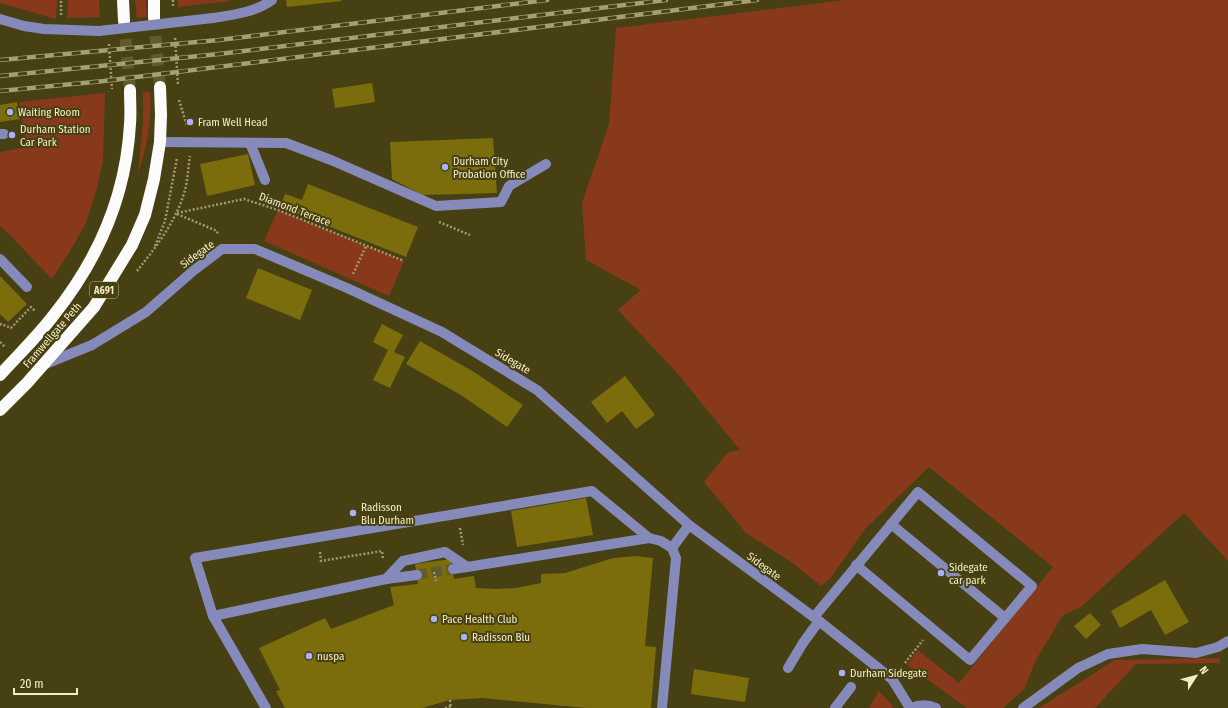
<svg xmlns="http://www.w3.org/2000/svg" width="1228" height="708" viewBox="0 0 1228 708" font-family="'Fira Sans Condensed',sans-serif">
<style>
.green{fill:#88391b}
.building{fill:#7b6d0b}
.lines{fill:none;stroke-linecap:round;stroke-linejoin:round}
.minor-tunnel{stroke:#615a2d;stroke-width:10;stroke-dasharray:10 5;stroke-linecap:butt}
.highway-tunnel{stroke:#615a2d;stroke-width:12;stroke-dasharray:12 6;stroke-linecap:butt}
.path{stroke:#a19a6f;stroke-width:2.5;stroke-dasharray:2 2;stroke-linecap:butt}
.minor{stroke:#868aba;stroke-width:10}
.highway{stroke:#fcfcfc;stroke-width:12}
.rail-casing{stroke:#a59f74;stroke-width:4.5}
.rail{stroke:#474012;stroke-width:3;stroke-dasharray:9;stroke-linecap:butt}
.minor-bridge{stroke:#868aba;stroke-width:10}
.poi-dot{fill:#aab0fb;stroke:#474012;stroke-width:1.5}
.labels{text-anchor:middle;stroke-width:4;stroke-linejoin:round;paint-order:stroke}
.shield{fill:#474012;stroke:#c0ba90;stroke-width:1}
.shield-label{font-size:10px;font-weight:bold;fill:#f4eec6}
.poi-label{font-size:11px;fill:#f4eec6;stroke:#474012;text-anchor:start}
.street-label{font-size:11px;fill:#f4eec6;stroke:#474012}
</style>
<rect width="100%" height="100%" fill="#474012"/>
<g class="green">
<path d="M0,0H57L56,19L0,3Z"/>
<path d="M68,0H99L100,17L67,18Z"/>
<path d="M135,0H146L147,17L137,18Z"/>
<path d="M178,0H230V1L178,7Z"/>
<path d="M845,0H1228V561L1184,513L1081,607L1063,615L1036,660L1024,689L1003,708H967L907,665L918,650L959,683L1053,567L929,467L865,529L830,579L821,586L794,564L746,533L704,482L728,452L740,450L677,373L618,310L641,290L586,260L582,203L609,124L616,28Z"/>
<path d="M143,92H150C152,124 147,145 138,175L143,122Z"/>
<path d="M105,93L103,160L97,188L86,223L69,253L52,279L2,227H0V152L27,147L19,102Z"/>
<path d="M278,210L404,261L389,296L264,241Z"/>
<path d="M1219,658L1220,663L1136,664L1095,708H1039L1115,660Z"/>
<path d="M879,691L893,706V708H869Z"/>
</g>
<g class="building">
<path d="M286,0H341V1L287,7Z"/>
<path d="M372,83L375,102L335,108L332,89Z"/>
<path d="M17,102L20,119L0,122V105Z"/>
<path d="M493,138L497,193L422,195L392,179L390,142Z"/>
<path d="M248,154L255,185L207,196L200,164Z"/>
<path d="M308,184L418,227L406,257L280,207L285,194L302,200Z"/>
<path d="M258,268L312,290L300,320L246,298Z"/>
<path d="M0,276L27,304L8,322L0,314Z"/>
<path d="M382,324L403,335L394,352L405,357L390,388L373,380L388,350L373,342Z"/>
<path d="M420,341L474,372L523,405L507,427L461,395L406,364Z"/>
<path d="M625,376L655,415L636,429L622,411L607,423L591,402Z"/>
<path d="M586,498L593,535L517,547L511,511Z"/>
<path d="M636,556L653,558L645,646L656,647L651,708H586L482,698L450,700L422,708H285L276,691L280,690L259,648L325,618L331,629L394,605L390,587L418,584L415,564L451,559L454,579L474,576L476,588L496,589L516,588L541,583V574L565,573L613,558Z"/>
<path d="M1165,580L1189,622L1165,635L1151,610L1120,628L1111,611Z"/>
<path d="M1090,613L1101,625L1086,639L1074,626Z"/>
<path d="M694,669L749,678L745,702L691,694Z"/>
</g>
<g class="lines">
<path class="minor-tunnel" d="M417,575L453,569"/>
<g class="highway-tunnel">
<path d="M154,18L160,87"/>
<path d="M124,21L130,90"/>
</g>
<g class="path">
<path d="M173,0V7"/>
<path d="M61,15V0"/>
<path d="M175,38L178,85"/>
<path d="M109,44L112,89"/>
<path d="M179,100L187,126"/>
<path d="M177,213L244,199L278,210L404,261"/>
<path d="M177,214L217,231L218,235"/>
<path d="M439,222L470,235"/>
<path d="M155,246L165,221L177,158"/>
<path d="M137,271C156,247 177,220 185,190C188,179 188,167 190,156"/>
<path d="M353,274L366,246"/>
<path d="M0,325L1,324L11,328L31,307L35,311"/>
<path d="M0,342L5,347"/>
<path d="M460,528L463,545"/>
<path d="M320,552L321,561L382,551L383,559"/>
<path d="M434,572L436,581"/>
<path d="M905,663L923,640"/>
<path d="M450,700L451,708"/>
<path d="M445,708L451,706"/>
</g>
<g class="minor">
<path d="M213,18C233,15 256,12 272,0"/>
<path d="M0,19L24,26L44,29L99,31"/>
<path d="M0,134H4"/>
<path d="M160,142L286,143L331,160L436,206L501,202L509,186L546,164"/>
<path d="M250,143L265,180"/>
<path d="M0,259L27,287"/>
<path d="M43,365L92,345L146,312L193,271L222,249H255L347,288L442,332L537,390L689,525L819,621L892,679L910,708"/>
<path d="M891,524L1005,618"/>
<path d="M672,548L689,525"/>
<path d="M453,569L467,567"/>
<path d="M386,579L417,575"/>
<path d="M213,616L386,579L403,561L445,552L467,567L649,538L661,541L672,548L676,558L662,708"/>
<path d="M814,617L918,492L1032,586L970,660L856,565"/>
<path d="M788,668L803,643L819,621"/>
<path d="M266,708L213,616L195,558L592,491L649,538"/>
<path d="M835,708L851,687"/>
<path d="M911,708C920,704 927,704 936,708"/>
<path d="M1023,708L1078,668L1108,654L1142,649L1196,653L1218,647L1228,641"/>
</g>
<g class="highway">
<path d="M123,0L124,21"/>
<path d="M154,0V18"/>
<path d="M0,375C18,355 37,337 53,316C98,260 126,196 130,124C131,113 130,101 130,90"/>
<path d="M0,410L27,383L94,307L132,245L145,215L154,179L160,142L161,115L160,87"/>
</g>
<g class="rail-casing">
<g id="rail">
<path d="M0,60L219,40L547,0"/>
<path d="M0,76L219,54L666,0"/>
<path d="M0,91L104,81L757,0"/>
</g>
</g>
<use href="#rail" class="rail"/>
<path class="minor-bridge" d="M99,31L213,18"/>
</g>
<g class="poi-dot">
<circle cx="10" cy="112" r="4"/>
<circle cx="190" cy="122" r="4"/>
<circle cx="12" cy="135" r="4"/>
<circle cx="445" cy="167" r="4"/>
<circle cx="353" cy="513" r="4"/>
<circle cx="941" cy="573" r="4"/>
<circle cx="434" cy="619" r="4"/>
<circle cx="464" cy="637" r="4"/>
<circle cx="309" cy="656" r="4"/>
<circle cx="842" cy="673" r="4"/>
</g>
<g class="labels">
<rect class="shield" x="90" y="282" width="28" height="16" rx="3"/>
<g class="shield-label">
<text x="104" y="294">A691</text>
</g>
<g class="poi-label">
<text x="18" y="116">Waiting Room</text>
<text x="198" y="126">Fram Well Head</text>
<text x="20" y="133">Durham Station<tspan x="20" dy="13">Car Park</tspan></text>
<text x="453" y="165">Durham City<tspan x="453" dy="13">Probation Office</tspan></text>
<text x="361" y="511">Radisson<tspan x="361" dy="13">Blu Durham</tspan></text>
<text x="949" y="571">Sidegate<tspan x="949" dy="13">car park</tspan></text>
<text x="442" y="623">Pace Health Club</text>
<text x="472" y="641">Radisson Blu</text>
<text x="317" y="660">nuspa</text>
<text x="850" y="677">Durham Sidegate</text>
</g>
<g class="street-label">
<text transform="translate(295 209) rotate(21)" y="4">Diamond Terrace</text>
<text transform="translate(197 254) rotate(-36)" y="4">Sidegate</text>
<text transform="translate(52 335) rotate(-49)" y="4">Framwellgate Peth</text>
<text transform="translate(513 361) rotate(31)" y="4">Sidegate</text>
<text transform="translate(764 566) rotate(36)" y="4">Sidegate</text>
</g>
</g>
<g transform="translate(1196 676) rotate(54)" stroke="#474012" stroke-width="3" paint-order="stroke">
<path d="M0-3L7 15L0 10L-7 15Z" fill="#f4eec6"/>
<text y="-6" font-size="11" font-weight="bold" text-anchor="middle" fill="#f4eec6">N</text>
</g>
<path d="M14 688v6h63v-6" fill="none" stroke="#f4eec6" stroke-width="2"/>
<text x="20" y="688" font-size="12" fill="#f4eec6" stroke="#474012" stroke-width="3" paint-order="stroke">20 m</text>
</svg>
